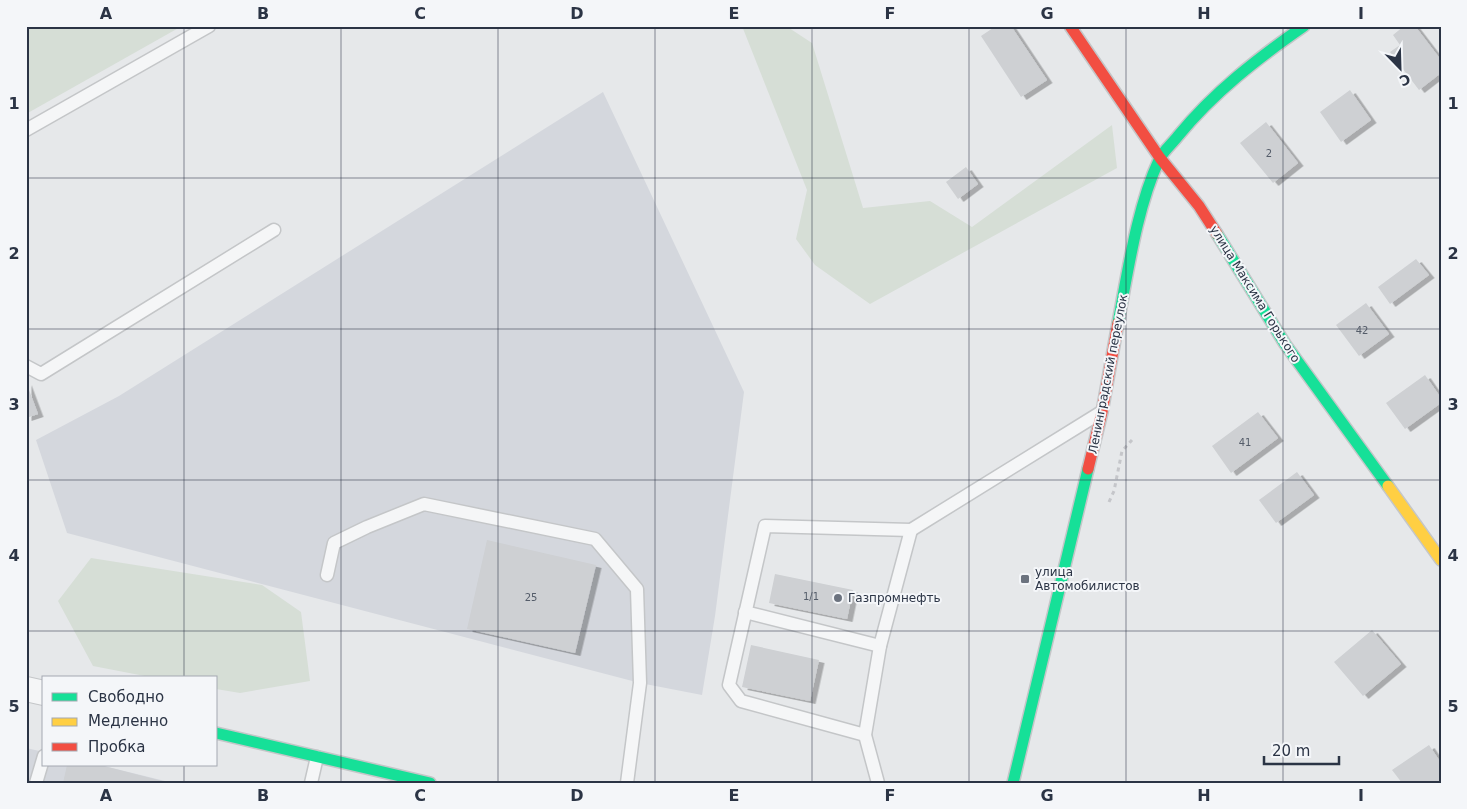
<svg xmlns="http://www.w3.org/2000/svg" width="1467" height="809" viewBox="0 0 1467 809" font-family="'DejaVu Sans',sans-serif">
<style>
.built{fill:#d4d7dd}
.green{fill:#d6ded6}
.building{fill:#ced0d3;filter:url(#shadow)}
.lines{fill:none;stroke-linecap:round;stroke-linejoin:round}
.lane-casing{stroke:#c4c6c8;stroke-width:15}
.street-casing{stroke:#c4c6c8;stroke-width:26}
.fast-casing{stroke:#c4c6c8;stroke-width:14}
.slow-casing{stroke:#c4c6c8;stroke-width:14}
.jam-casing{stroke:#c4c6c8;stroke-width:14}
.path{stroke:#c5c6ca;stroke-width:3;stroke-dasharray:4 4;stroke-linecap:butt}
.lane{stroke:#f5f6f7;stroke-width:12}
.street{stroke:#f5f6f7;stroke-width:24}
.fast{stroke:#16e098;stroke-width:11}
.slow{stroke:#ffcf43;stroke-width:11}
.jam{stroke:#f24e42;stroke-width:11}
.grid{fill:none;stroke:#2b3445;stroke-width:1;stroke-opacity:0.55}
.poi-dot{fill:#6c737f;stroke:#f4f6f9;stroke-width:2}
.labels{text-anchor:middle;stroke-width:4;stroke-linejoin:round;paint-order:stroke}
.number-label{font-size:10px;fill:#545c69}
.street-label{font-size:12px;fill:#2b3445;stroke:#f4f6f9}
.poi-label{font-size:12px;fill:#2b3445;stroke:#f4f6f9;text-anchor:start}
.neatline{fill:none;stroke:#2b3445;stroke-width:2}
.grid-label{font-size:16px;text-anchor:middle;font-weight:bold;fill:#2b3445}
</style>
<defs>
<filter id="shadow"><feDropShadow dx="5.5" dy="3" stdDeviation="0" flood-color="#0004"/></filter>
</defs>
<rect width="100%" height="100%" fill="#e6e8ea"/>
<g class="built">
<path d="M603,92L744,392L715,616L702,695L640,683L67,533L36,440L119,396Z"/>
<path d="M26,748L44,752V765H100L173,783H26Z"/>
</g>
<g class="green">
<path d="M26,26H182L26,114Z"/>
<path d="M742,26H786L812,43L863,208L930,201L972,227L1112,125L1117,168L870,304L815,265L796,239L807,190Z"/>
<path d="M91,558L262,585L301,612L310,681L240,693L216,689V678H155L93,666L58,601Z"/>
</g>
<g class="building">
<path d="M996,26H1011L1047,80L1021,97L981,36Z"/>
<path d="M1404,26H1415L1441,60V73L1419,90L1390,52L1400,45L1393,35Z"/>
<path d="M1350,90L1371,120L1341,142L1320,112Z"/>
<path d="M1266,122L1298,163L1273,183L1240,143Z"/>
<path d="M966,167L978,184L958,199L946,182Z"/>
<path d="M1416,259L1429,275L1390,304L1378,287Z"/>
<path d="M1366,303L1389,334L1359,356L1336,325Z"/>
<path d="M1425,375L1441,398V403L1405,429L1386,403Z"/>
<path d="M26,382L38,414L26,418Z"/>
<path d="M1258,412L1278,438L1231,473L1212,446Z"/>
<path d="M1297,472L1314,495L1276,523L1259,500Z"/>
<path d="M487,540L596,565L575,653L467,629Z"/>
<path d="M775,574L853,590L847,619L769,603Z"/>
<path d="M1372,630L1401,664L1363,696L1334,662Z"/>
<path d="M751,645L819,660L810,701L742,687Z"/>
<path d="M1429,745L1441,763V783H1402L1392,770Z"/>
<path d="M67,765H100L170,783H63Z"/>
</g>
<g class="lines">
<g class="lane-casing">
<g id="lane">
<path d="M26,130L209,26"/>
<path d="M26,366L41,374L274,230"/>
<path d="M327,575L334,543L367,527L424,504L595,539L637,589L640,683L627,783"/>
<path d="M745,612L880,646"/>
<path d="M865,735L741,701L729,685L765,526L911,530L1100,413"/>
<path d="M36,783L44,756"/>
<path d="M311,783L317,757"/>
<path d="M878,783L865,735L880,646L911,530"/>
</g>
</g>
<g class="street-casing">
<path id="street" d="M26,689L44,693"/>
</g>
<g class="fast-casing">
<g id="fast">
<path d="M1217,234L1285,344L1388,486"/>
<path d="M1118,323C1128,271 1137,207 1159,160C1163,151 1172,144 1178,136C1214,92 1258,58 1304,26"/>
<path d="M216,733L430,783"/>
<path d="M1013,783L1088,469"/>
</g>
</g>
<g class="slow-casing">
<path id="slow" d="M1388,486L1441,560"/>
</g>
<g class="jam-casing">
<g id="jam">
<path d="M1070,26L1160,158L1199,206L1217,234"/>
<path d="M1088,469L1102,412L1118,323"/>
</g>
</g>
<path class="path" d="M1109,502L1114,491L1122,451L1132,440"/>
<use href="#lane" class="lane"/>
<use href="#street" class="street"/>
<use href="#fast" class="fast"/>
<use href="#slow" class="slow"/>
<use href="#jam" class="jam"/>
</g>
<path class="grid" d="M184,26V678M341,26V783M498,26V783M655,26V783M812,26V783M969,26V783M1126,26V783M1283,26V783M26,178H1441M26,329H1441M26,480H1441M26,631H1441M184,765V783"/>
<g class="poi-dot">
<rect x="1020" y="574" width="10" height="10" rx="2.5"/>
<circle cx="838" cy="598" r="5"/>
</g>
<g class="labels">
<g class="number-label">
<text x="1269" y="157">2</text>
<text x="1362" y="334">42</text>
<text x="1245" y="446">41</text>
<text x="811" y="600">1/1</text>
<text x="531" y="601">25</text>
</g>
<g class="street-label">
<text transform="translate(1255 294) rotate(58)" y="4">улица Максима Горького</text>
<text transform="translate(1108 374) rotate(-79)" y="4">Ленинградский переулок</text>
</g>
<g class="poi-label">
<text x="1035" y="576">улица<tspan x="1035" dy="14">Автомобилистов</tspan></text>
<text x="848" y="602">Газпромнефть</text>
</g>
</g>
<rect width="1467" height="809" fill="none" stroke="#f4f6f9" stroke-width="55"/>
<rect x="42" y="676" width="175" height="90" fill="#f4f6f9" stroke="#a4a8b1"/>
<rect x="52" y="693" width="25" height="8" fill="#16e098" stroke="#a4a8b1"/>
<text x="88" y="702" font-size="15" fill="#2b3445">Свободно</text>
<rect x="52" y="718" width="25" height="8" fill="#ffcf43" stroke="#a4a8b1"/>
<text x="88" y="726" font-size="15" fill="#2b3445">Медленно</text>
<rect x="52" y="743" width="25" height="8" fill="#f24e42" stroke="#a4a8b1"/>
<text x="88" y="752" font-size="15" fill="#2b3445">Пробка</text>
<g transform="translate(1400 68) rotate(157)" stroke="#f4f6f9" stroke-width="4" paint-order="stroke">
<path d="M0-4L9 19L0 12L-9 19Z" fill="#2b3445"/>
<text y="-8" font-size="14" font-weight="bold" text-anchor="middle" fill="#2b3445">С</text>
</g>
<path d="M1264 756v8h75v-8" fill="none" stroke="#2b3445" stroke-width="2.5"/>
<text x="1272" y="756" font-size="15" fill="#2b3445" stroke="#f4f6f9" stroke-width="4" paint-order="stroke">20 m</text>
<rect x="28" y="28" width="1412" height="754" class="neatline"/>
<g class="grid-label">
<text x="106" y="19">A</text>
<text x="263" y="19">B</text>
<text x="420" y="19">C</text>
<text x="577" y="19">D</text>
<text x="734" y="19">E</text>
<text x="890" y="19">F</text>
<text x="1047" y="19">G</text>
<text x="1204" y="19">H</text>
<text x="1361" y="19">I</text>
<text x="14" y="109">1</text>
<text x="1453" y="109">1</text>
<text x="14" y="259">2</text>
<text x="1453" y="259">2</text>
<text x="14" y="410">3</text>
<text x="1453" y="410">3</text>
<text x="14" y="561">4</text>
<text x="1453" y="561">4</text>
<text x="14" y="712">5</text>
<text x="1453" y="712">5</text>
<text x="106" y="801">A</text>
<text x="263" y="801">B</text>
<text x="420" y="801">C</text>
<text x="577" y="801">D</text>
<text x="734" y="801">E</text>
<text x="890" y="801">F</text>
<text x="1047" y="801">G</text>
<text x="1204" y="801">H</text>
<text x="1361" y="801">I</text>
</g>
</svg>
